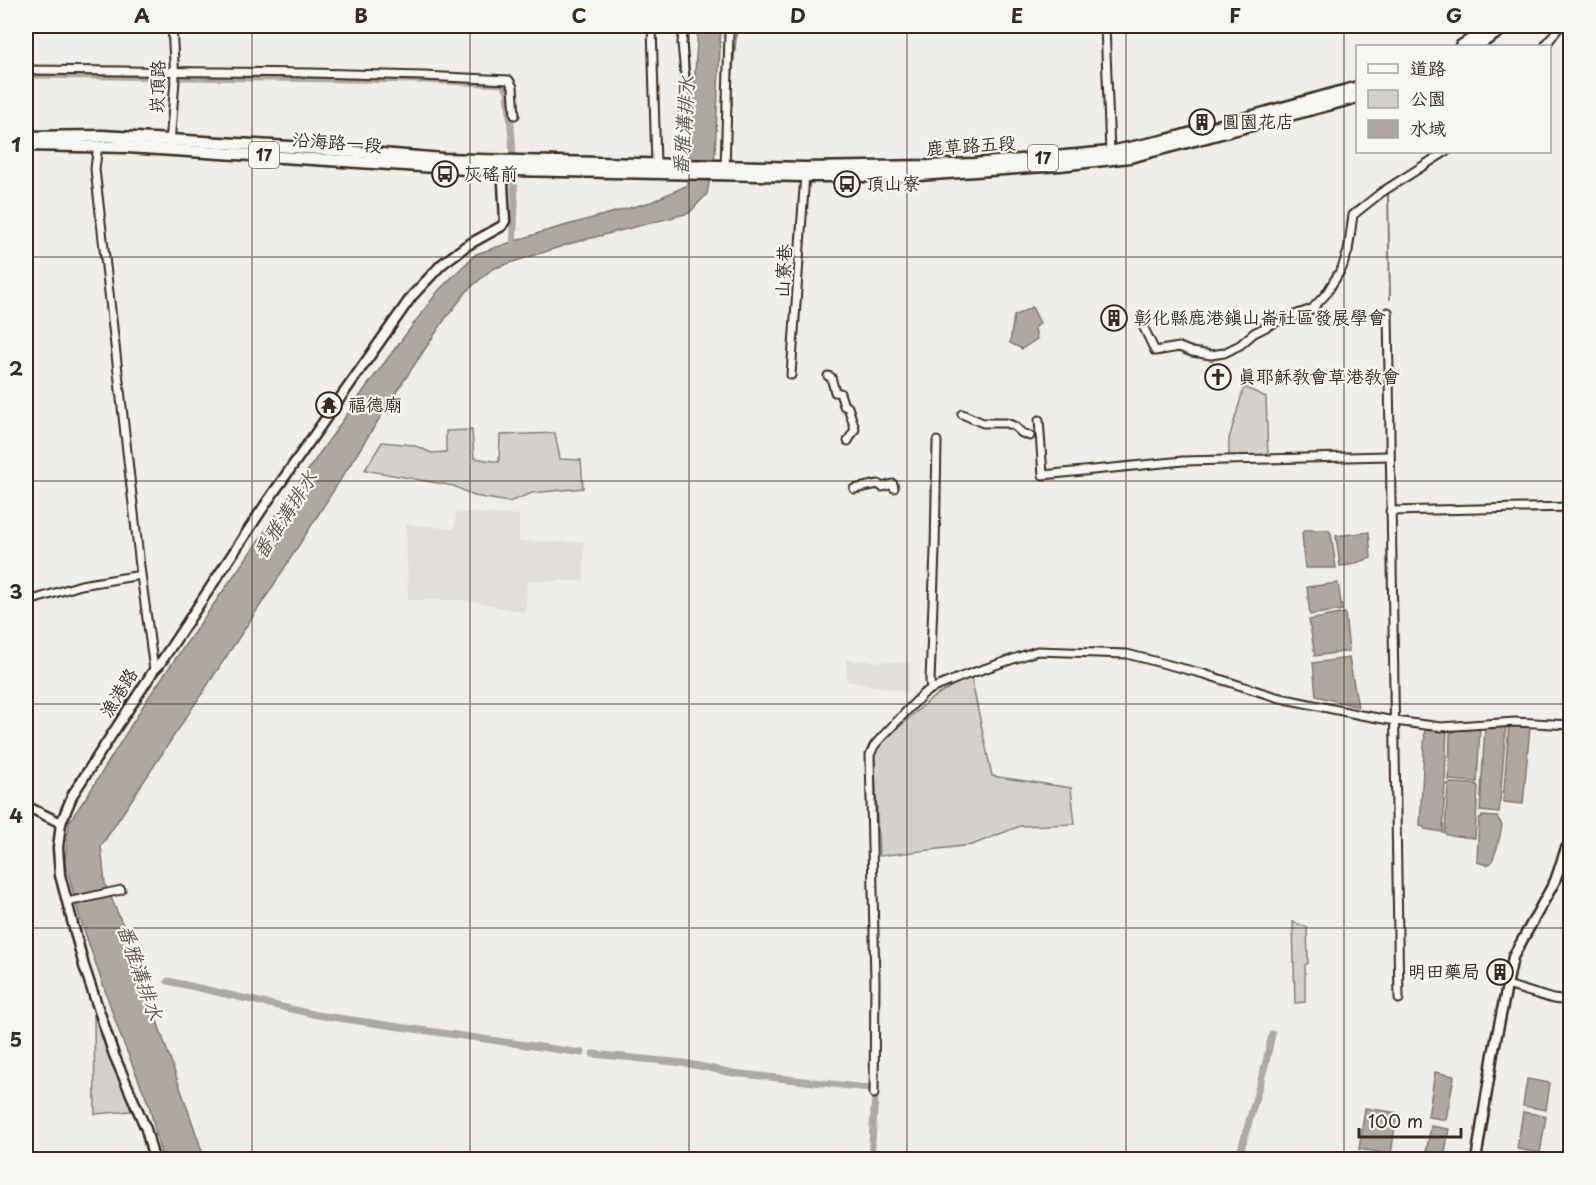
<svg xmlns="http://www.w3.org/2000/svg" width="1596" height="1185" viewBox="0 0 1596 1185" font-family="'Playpen Sans','LXGW WenKai TC',sans-serif">
<style>
.built{fill:#e2dfdb}
.green{fill:#d4d1cc;stroke:#887e75;stroke-width:1.5}
.water{fill:#afa8a1;stroke:#81766d;stroke-width:1.5}
.lines{fill:none;stroke-linecap:round;stroke-linejoin:round}
.stream{stroke:#81766d;stroke-width:2}
.canal{stroke:#afa8a1;stroke-width:7}
.minor-casing{stroke:#3b2a1e;stroke-width:11}
.tertiary-casing{stroke:#3b2a1e;stroke-width:13}
.primary-casing{stroke:#3b2a1e;stroke-width:15}
.minor{stroke:#f6f6f2;stroke-width:7}
.tertiary{stroke:#f6f6f2;stroke-width:8}
.primary{stroke:#f6f6f2;stroke-width:10}
.grid{fill:none;stroke:#3b2a1e;stroke-width:1.5;stroke-opacity:0.55}
.labels{text-anchor:middle;stroke-width:4.5;stroke-linejoin:round;paint-order:stroke}
.shield{fill:#f6f6f2;stroke:#73675e;stroke-width:1.5}
.shield-label{font-size:16px;font-weight:bold;fill:#3b2a1e}
.street-label{font-size:18px;fill:#3b2a1e;stroke:#f6f6f2}
.poi-label{font-size:18px;fill:#3b2a1e;stroke:#f6f6f2;text-anchor:start}
.water-label{font-size:20px;font-style:italic;fill:#64564c;stroke:#f6f6f2}
.neatline{fill:none;stroke:#3b2a1e;stroke-width:2}
.grid-label{font-size:20px;text-anchor:middle;font-weight:bold;fill:#3b2a1e}
</style>
<rect width="100%" height="100%" fill="#efeeea"/>
<filter id="ink" filterUnits="userSpaceOnUse"><feTurbulence type="fractalNoise" baseFrequency=".0167" numOctaves="2"/><feDisplacementMap in="SourceGraphic" scale="12" xChannelSelector="R" yChannelSelector="G"/><feConvolveMatrix kernelMatrix="1 2 1 2 8 2 1 2 1" color-interpolation-filters="sRGB"/></filter>
<g filter="url(#ink)">
<g class="built">
<path d="M456,512L519,515V541L584,542V581H527L526,613L466,600H408L406,524L454,529Z"/>
<path d="M846,660L910,663L908,692L847,681Z"/>
</g>
<g class="green">
<path d="M1244,387L1266,397L1268,459L1229,457V439Z"/>
<path d="M472,430L474,458L499,462L500,435L555,433L560,459L581,460L583,488L532,493L509,502L474,496L454,486L365,470L382,442L413,445L432,453L446,452V431Z"/>
<path d="M971,677L992,776L1071,788L1075,824L1020,826L972,845L879,856L874,750L929,700L955,684Z"/>
<path d="M1293,922L1307,927L1308,963L1305,965V1002L1295,1003Z"/>
<path d="M94,1012H98L131,1111L95,1114Z"/>
</g>
<g class="water">
<path d="M698,26H721L715,153L707,194L689,213L572,243L492,269L468,290L445,319L393,397L271,589L101,846L105,884L126,932L199,1142L204,1159H162L149,1105L121,1037L80,918L65,862L69,822L89,793L150,695L367,386L439,290L476,254L542,232L651,202L688,185Z"/>
<path d="M1032,307L1040,323L1035,328L1037,339L1022,349L1010,343L1014,316Z"/>
<path d="M1305,530H1328L1331,533L1336,568H1305L1302,533Z"/>
<path d="M1369,532L1371,558L1350,565L1340,566L1336,536Z"/>
<path d="M1338,583L1342,610L1310,615L1307,587Z"/>
<path d="M1345,613L1349,651L1315,656L1309,620Z"/>
<path d="M1349,658L1358,707L1316,696L1313,663Z"/>
<path d="M1527,723L1530,727L1523,804L1503,802L1509,724Z"/>
<path d="M1485,726H1506L1499,813L1480,811Z"/>
<path d="M1427,727H1447L1443,832L1425,829L1424,827L1420,826L1425,729Z"/>
<path d="M1480,727L1477,782L1449,780L1450,733L1454,732L1455,729Z"/>
<path d="M1450,783L1476,784L1478,787L1475,838H1474L1447,835L1445,833L1448,784Z"/>
<path d="M1482,816L1497,817L1502,825C1500,838 1497,851 1491,863L1487,865L1477,862L1479,818H1482Z"/>
<path d="M1435,1072L1454,1076L1446,1120L1428,1117Z"/>
<path d="M1527,1079L1550,1083L1546,1110L1523,1106Z"/>
<path d="M1365,1108L1397,1113L1391,1154L1359,1149Z"/>
<path d="M1523,1112L1546,1116L1540,1153L1517,1149Z"/>
<path d="M1431,1126L1449,1129L1444,1159H1425Z"/>
</g>
<g class="lines">
<g class="stream">
<path d="M732,105L731,88L737,26"/>
<path d="M1390,299L1388,192L1454,152"/>
</g>
<g class="canal">
<path d="M26,75L426,80L503,84L508,91L512,139L515,204L513,250"/>
<path d="M168,981L317,1015L582,1053"/>
<path d="M593,1054L684,1063L733,1073L868,1088"/>
<path d="M871,1160L875,1096"/>
<path d="M1238,1160L1266,1062L1272,1034"/>
</g>
<g class="minor-casing">
<g id="minor">
<path d="M652,26L656,165"/>
<path d="M1105,26L1110,152"/>
<path d="M1545,46L1560,26"/>
<path d="M26,70L312,73L423,76L509,80L513,87L515,115"/>
<path d="M170,144L175,80L172,26"/>
<path d="M98,145L95,169L141,575L154,670"/>
<path d="M683,167L685,75L682,43L684,26"/>
<path d="M725,169L729,35L730,26"/>
<path d="M1388,312L1399,999"/>
<path d="M1144,328L1155,351L1179,347L1192,352L1211,355L1224,353L1240,345L1254,333L1280,320L1312,309L1326,294L1342,268L1348,251L1353,215L1382,192L1445,152"/>
<path d="M791,375L805,174"/>
<path d="M828,376L831,377L835,392L840,393L844,406L848,407L855,429L848,441"/>
<path d="M962,414L983,423H1006L1014,426L1022,433L1030,436"/>
<path d="M1039,420L1043,475L1183,461L1389,456"/>
<path d="M854,489L878,484L882,487L893,484L894,488"/>
<path d="M1390,511L1570,507"/>
<path d="M26,602L81,585L141,575"/>
<path d="M931,689L930,681L935,550L937,441"/>
<path d="M67,902L121,890"/>
<path d="M1507,985L1553,999L1570,1001"/>
<path d="M874,1094L875,981L870,755L874,746L880,739L923,694L931,689L966,675L1037,651L1127,654L1204,674L1276,697L1361,715L1395,721L1441,727L1515,722L1570,725"/>
</g>
</g>
<g class="tertiary-casing">
<g id="tertiary">
<path d="M26,806L61,823"/>
<path d="M154,1160L146,1129L114,1055L84,966L60,875L58,848L61,823L73,794L154,670L159,665L267,502L412,296L442,264L466,246L502,226L505,221L502,164"/>
<path d="M1476,1160L1493,1054L1513,957L1555,881L1566,848L1570,844"/>
</g>
</g>
<g class="primary-casing">
<g id="primary">
<path d="M1461,46L1493,26"/>
<path d="M1476,46L1507,26"/>
<path d="M26,137L102,136L307,148L443,159L517,161L806,168L929,166L974,164L1110,152L1167,140L1358,87"/>
<path d="M26,145L127,147L467,169L805,176H904L1060,165L1130,157L1358,97"/>
</g>
</g>
<use href="#minor" class="minor"/>
<use href="#tertiary" class="tertiary"/>
<use href="#primary" class="primary"/>
</g>
</g>
<path class="grid" d="M252,26V1160M470,26V1160M689,26V1160M907,26V1160M1126,26V1160M1344,26V1160M26,257H1570M26,481H1570M26,704H1570M26,928H1570"/>
<defs>
<g id="building-ring" transform="scale(1.35)"><circle r="9.5" fill="#f6f6f2" stroke="#3b2a1e" stroke-width="1.5"/><path d="M-4-6H4V6H1V3H-1V6H-4ZM-2.5-4.3h1.7v1.8h-1.7ZM.8-4.3h1.7v1.8H.8ZM-2.5-1h1.7V.8h-1.7ZM.8-1h1.7V.8H.8Z" fill="#3b2a1e"/></g>
<g id="bus-ring" transform="scale(1.35)"><circle r="9.5" fill="#f6f6f2" stroke="#3b2a1e" stroke-width="1.5"/><path d="M-5-6H5V4H4V6H2V4H-2V6H-4V4H-5ZM-3.5-4V0h7V-4ZM-3.5 1.2v1.5H-2V1.2ZM2 1.2v1.5H3.5V1.2Z" fill="#3b2a1e"/></g>
<g id="church-ring" transform="scale(1.35)"><circle r="9.5" fill="#f6f6f2" stroke="#3b2a1e" stroke-width="1.5"/><path d="M-1.2-6h2.4v3.5h3.3v2.4h-3.3V6h-2.4V-.1h-3.3v-2.4h3.3Z" fill="#3b2a1e"/></g>
<g id="temple-ring" transform="scale(1.35)"><circle r="9.5" fill="#f6f6f2" stroke="#3b2a1e" stroke-width="1.5"/><path d="M0-6L5-2H3V0L6.5 2.5H4V6H1.5V3h-3V6H-4V2.5H-6.5L-3 0V-2H-5Z" fill="#3b2a1e"/></g>
</defs>
<g fill-rule="evenodd">
<use href="#building-ring" x="1202" y="122"/>
<use href="#bus-ring" x="445" y="174"/>
<use href="#bus-ring" x="847" y="184"/>
<use href="#building-ring" x="1114" y="318"/>
<use href="#church-ring" x="1218" y="377"/>
<use href="#temple-ring" x="329" y="405"/>
<use href="#building-ring" x="1500" y="972"/>
</g>
<g class="labels">
<g class="shield">
<rect x="249" y="142" width="30" height="26" rx="4.5"/>
<rect x="1028" y="145" width="30" height="26" rx="4.5"/>
</g>
<g class="shield-label">
<text x="264" y="161">17</text>
<text x="1043" y="164">17</text>
</g>
<g class="street-label">
<text transform="translate(158 87) rotate(-89)" y="6">崁頂路</text>
<text transform="translate(337 143) rotate(4)" y="6">沿海路一段</text>
<text transform="translate(971 146) rotate(-4)" y="6">鹿草路五段</text>
<text transform="translate(784 271) rotate(-87)" y="6">山寮巷</text>
<text transform="translate(119 693) rotate(-58)" y="6">漁港路</text>
</g>
<g class="poi-label">
<text x="1222" y="128">圓園花店</text>
<text x="464" y="180">灰磘前</text>
<text x="866" y="190">頂山寮</text>
<text x="1134" y="324">彰化縣鹿港鎮山崙社區發展學會</text>
<text x="1238" y="383">真耶穌教會草港教會</text>
<text x="348" y="411">福德廟</text>
<text x="1480" y="978" text-anchor="end">明田藥局</text>
</g>
<g class="water-label">
<text transform="translate(684 126) rotate(-86)" y="7">番雅溝排水</text>
<text transform="translate(285 515) rotate(-57)" y="7">番雅溝排水</text>
<text transform="translate(140 972) rotate(71)" y="7">番雅溝排水</text>
</g>
</g>
<rect width="1596" height="1185" fill="none" stroke="#f6f6f2" stroke-width="66"/>
<rect x="1356" y="45" width="195" height="108" fill="#f6f6f2" stroke="#aba49d" stroke-width="1.5"/>
<rect x="1368" y="64" width="30" height="9" fill="#f6f6f2" stroke="#aba49d" stroke-width="1.5"/>
<text x="1410" y="75" font-size="18" fill="#3b2a1e">道路</text>
<rect x="1368" y="90" width="30" height="18" fill="#d4d1cc" stroke="#aba49d" stroke-width="1.5"/>
<text x="1410" y="105" font-size="18" fill="#3b2a1e">公園</text>
<rect x="1368" y="120" width="30" height="18" fill="#afa8a1" stroke="#aba49d" stroke-width="1.5"/>
<text x="1410" y="135" font-size="18" fill="#3b2a1e">水域</text>
<path d="M1359 1128v9h102v-9" fill="none" stroke="#3b2a1e" stroke-width="3"/>
<text x="1368" y="1128" font-size="18" fill="#3b2a1e" stroke="#f6f6f2" stroke-width="4.5" paint-order="stroke">100 m</text>
<rect x="33" y="33" width="1530" height="1119" class="neatline"/>
<g class="grid-label">
<text x="142" y="23">A</text>
<text x="361" y="23">B</text>
<text x="579" y="23">C</text>
<text x="798" y="23">D</text>
<text x="1017" y="23">E</text>
<text x="1235" y="23">F</text>
<text x="1454" y="23">G</text>
<text x="16" y="152">1</text>
<text x="16" y="376">2</text>
<text x="16" y="599">3</text>
<text x="16" y="823">4</text>
<text x="16" y="1047">5</text>
</g>
</svg>
